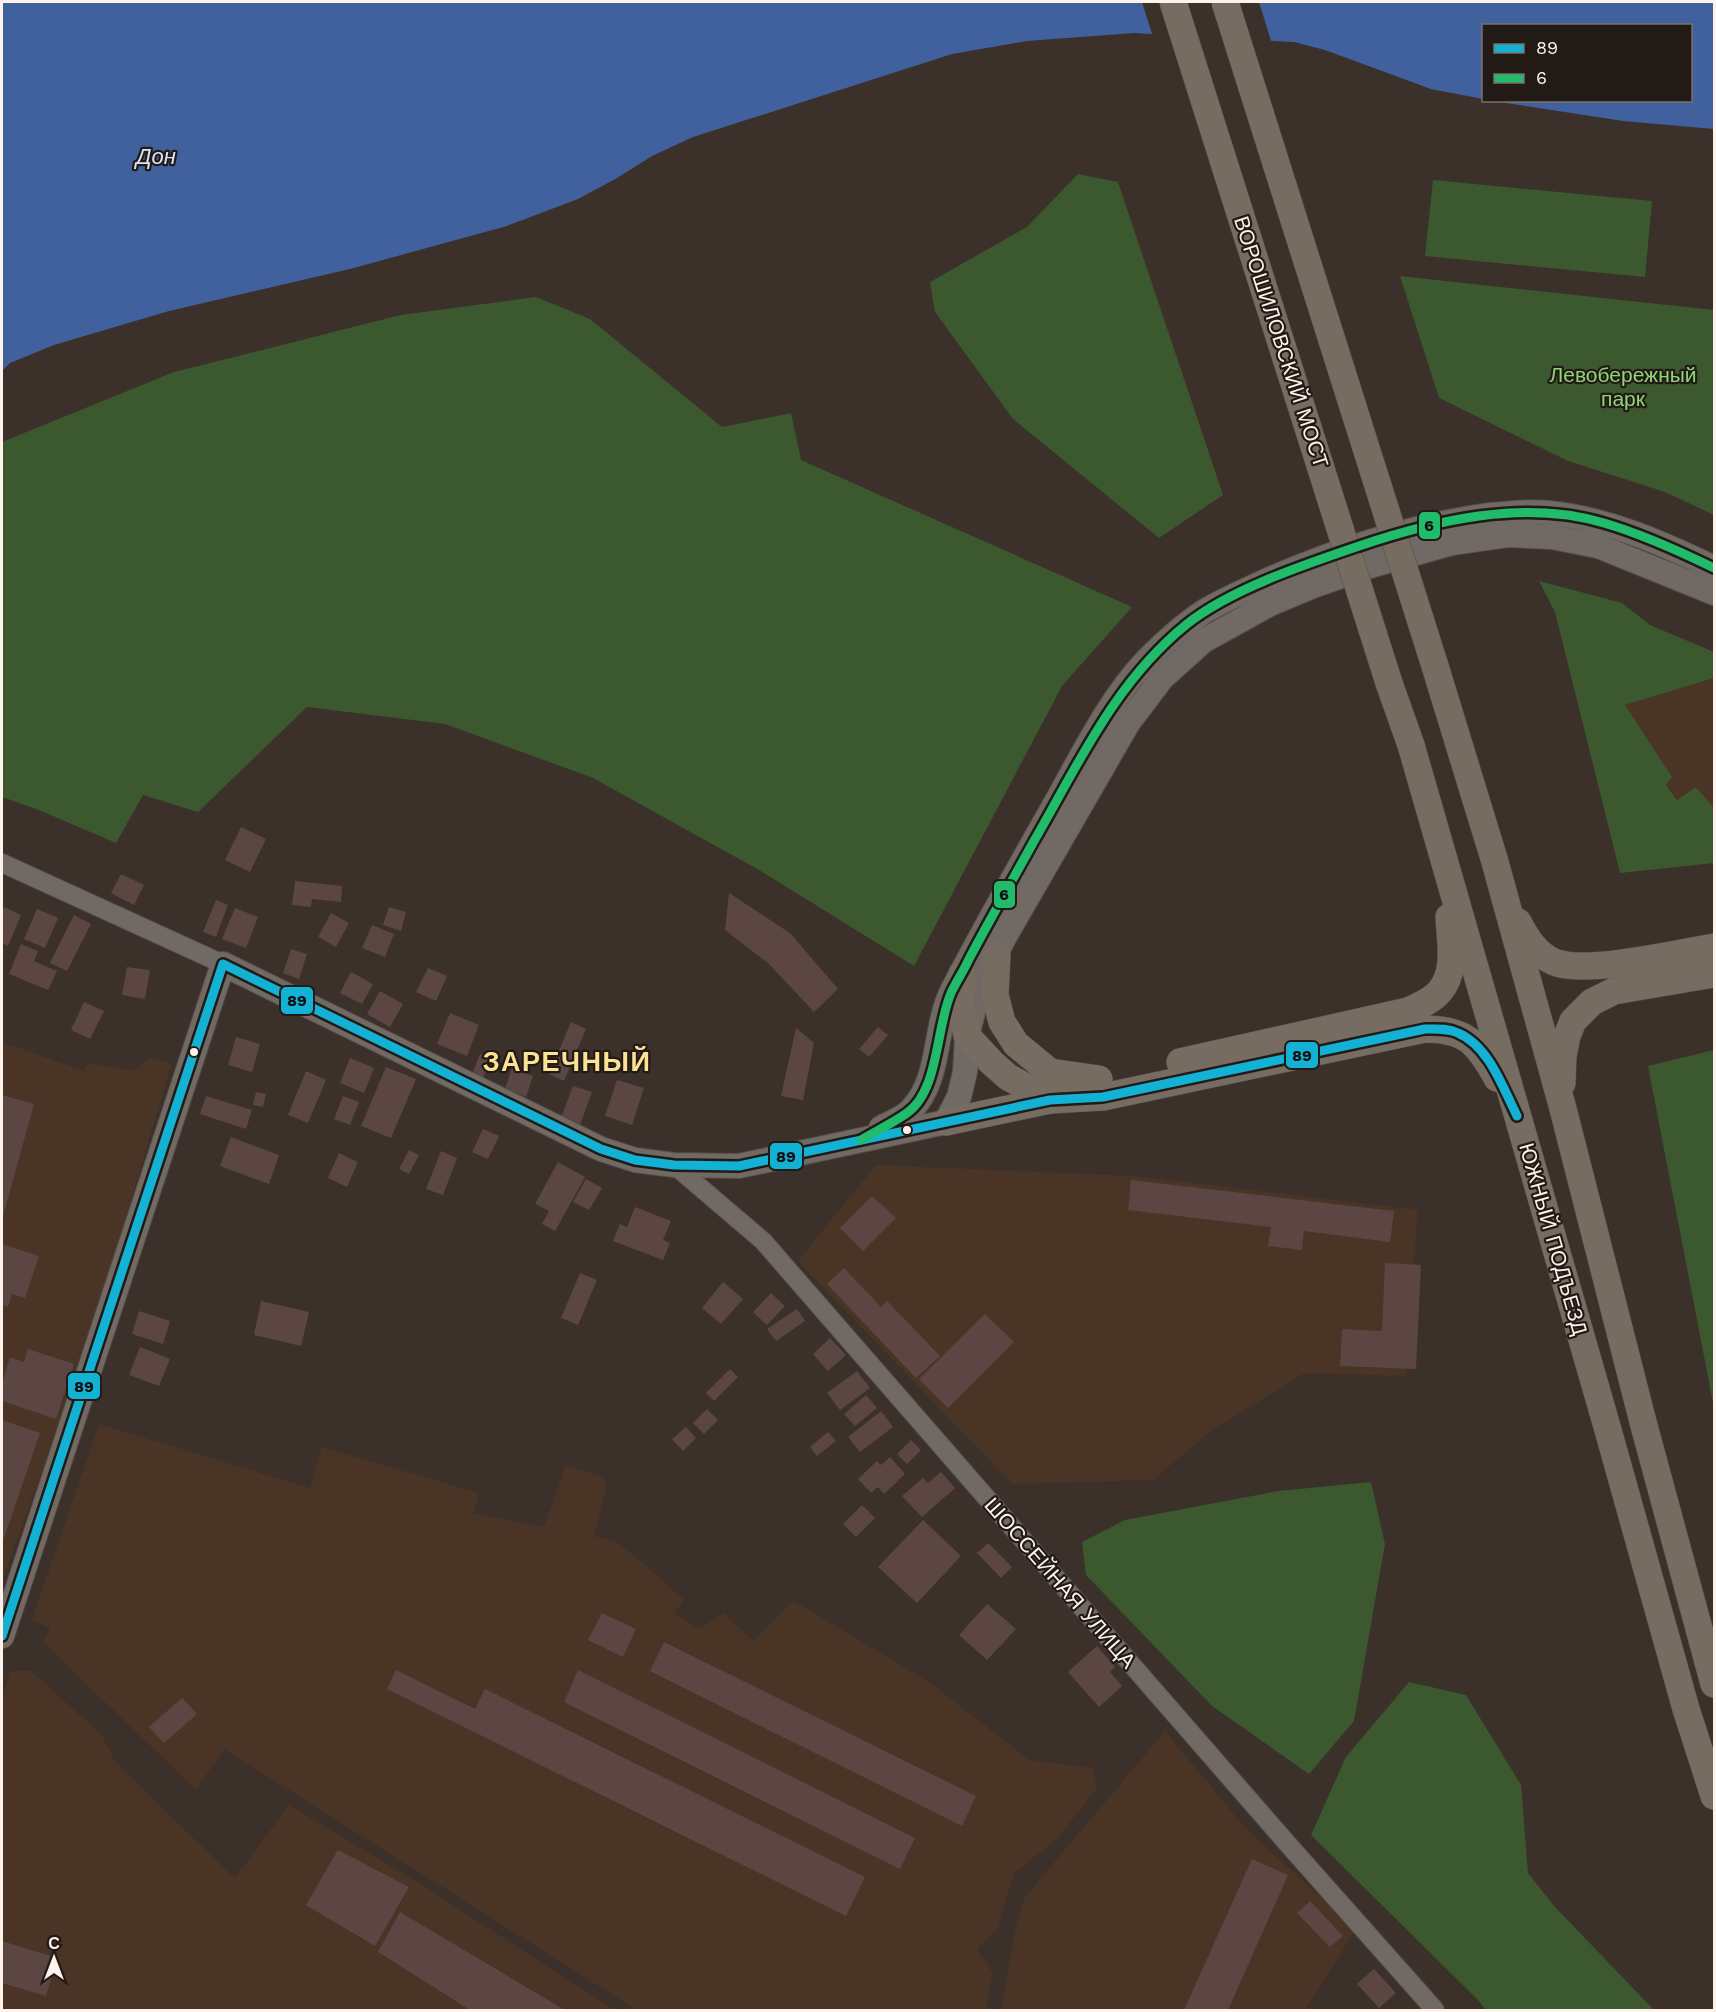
<svg xmlns="http://www.w3.org/2000/svg" width="1716" height="2012" viewBox="0 0 1716 2012" font-family="'Work Sans',sans-serif">
<style>
.built{fill:#493426}
.green{fill:#3b582e}
.water{fill:#41619e}
.pier{fill:#3b312a}
.building{fill:#5b4643}
.lines{fill:none;stroke-linecap:round;stroke-linejoin:round}
.minor-casing{stroke:#564d47;stroke-width:20}
.secondary-casing{stroke:#564d47;stroke-width:26}
.primary-casing{stroke:#564d47;stroke-width:28}
.minor{stroke:#716964;stroke-width:18}
.secondary{stroke:#716964;stroke-width:24}
.primary{stroke:#766c61;stroke-width:27}
.primary-bridge-casing{stroke:#564d47;stroke-width:28;stroke-linecap:butt}
.primary-bridge{stroke:#766c61;stroke-width:27}
.bus-1-casing{stroke:#221a15;stroke-width:14}
.bus-2-casing{stroke:#221a15;stroke-width:14}
.bus-1{stroke:#13b2d5;stroke-width:9}
.bus-2{stroke:#20bc6c;stroke-width:9}
.bus-dot{fill:#fef2eb;stroke:#221a15;stroke-width:2}
.labels{text-anchor:middle;stroke-width:4.5;stroke-linejoin:round;paint-order:stroke}
.street-label{font-size:21px;fill:#fef2eb;stroke:#221a15}
.park-label{font-size:21px;fill:#8fd677;stroke:#221a15}
.water-label{font-size:22px;font-style:italic;fill:#d8e3f7;stroke:#221a15}
.district-label{font-size:27px;font-weight:bold;letter-spacing:1.5px;fill:#fce295;stroke:#221a15}
.line-badge{stroke:#221a15;stroke-width:2}
.pale-badge-label{font-size:16px;text-anchor:middle;font-weight:bold;fill:#111}
</style>
<rect width="100%" height="100%" fill="#3b312a"/>
<g class="built">
<path d="M1714,678V808L1696,787L1678,800L1666,784L1625,705Z"/>
<path d="M2,1042L84,1071L88,1063L133,1071L149,1058L172,1063L120,1237L56,1433L2,1581Z"/>
<path d="M876,1165L1134,1176L1418,1210L1405,1376L1305,1373L1212,1430L1153,1480L1012,1484L798,1261Z"/>
<path d="M99,1424L310,1488L322,1447L479,1493L473,1513L544,1527L566,1465L602,1477L607,1485L594,1536L617,1542L642,1562L684,1600L674,1613L699,1629L724,1613L753,1641L794,1601L931,1683L1029,1760L1093,1768L1097,1788L1057,1839L1014,1873L997,1930L977,1949L993,1973L986,2006L996,2010H630L632,2007L224,1749L196,1790L43,1642L50,1628L32,1620Z"/>
<path d="M11,1671H31L102,1735L115,1762L235,1878L289,1805L416,1881L614,2010H2V1699Z"/>
<path d="M1165,1731L1247,1830L1356,1929L1305,2010H1001L1016,1927L1025,1897Z"/>
</g>
<g class="green">
<path d="M1078,174L1118,182L1223,495L1159,538L1013,419L935,312L930,282L1027,227Z"/>
<path d="M1433,180L1652,201L1645,277L1425,256Z"/>
<path d="M1400,276L1714,310V515L1665,492L1568,461L1439,398Z"/>
<path d="M536,297L590,319L722,427L791,413L801,460L1132,607L1062,686L914,966L759,870L593,778L445,724L307,707L198,812L143,795L116,843L39,810L2,797V442L174,372L401,315Z"/>
<path d="M1539,581L1622,603L1650,625L1714,652V678L1625,705L1672,777L1666,785L1677,800L1696,787L1714,808V863L1620,873L1555,612Z"/>
<path d="M1714,1050V1408L1648,1066Z"/>
<path d="M1371,1482L1385,1544L1354,1721L1309,1774L1212,1706L1086,1575L1082,1542L1125,1520L1278,1491Z"/>
<path d="M1409,1682L1466,1695L1521,1785L1528,1873L1555,1907L1654,2010H1486L1478,2000L1311,1835L1346,1757Z"/>
</g>
<path class="water" d="M2,2H1714V129L1623,121L1493,101L1690,100V26H1484L1483,99L1431,89L1325,50L1294,42L1134,33L1027,41L952,54L693,137L652,156L617,178L578,199L507,226L350,269L169,311L54,345L10,363L2,371Z"/>
<path class="pier" d="M1142,2H1259L1272,44L1153,37Z"/>
<g class="building">
<path d="M241,827L266,839L250,872L225,860Z"/>
<path d="M121,874L144,885L134,905L111,893Z"/>
<path d="M295,881L342,886L341,902L312,899L311,907L292,905Z"/>
<path d="M729,893L790,933L838,989L814,1012L769,964L725,930Z"/>
<path d="M216,900L228,905L216,937L203,932Z"/>
<path d="M4,907L21,915L8,946L2,943V912Z"/>
<path d="M389,907L406,912L401,931L383,925Z"/>
<path d="M235,908L258,917L246,948L222,939Z"/>
<path d="M37,909L58,918L45,948L24,939Z"/>
<path d="M331,913L349,923L336,947L318,937Z"/>
<path d="M74,915L91,924L67,971L50,963Z"/>
<path d="M372,925L394,934L385,957L362,948Z"/>
<path d="M21,944L38,951L34,961L57,971L48,990L9,974Z"/>
<path d="M291,949L307,954L299,979L283,973Z"/>
<path d="M127,967L150,970L145,999L122,995Z"/>
<path d="M428,968L447,976L436,1001L416,992Z"/>
<path d="M351,972L373,984L362,1004L340,993Z"/>
<path d="M380,991L403,1004L390,1027L367,1014Z"/>
<path d="M84,1002L104,1011L90,1039L71,1030Z"/>
<path d="M450,1013L479,1025L467,1056L437,1044Z"/>
<path d="M571,1022L586,1029L564,1081L549,1074Z"/>
<path d="M878,1027L888,1035L869,1057L859,1049Z"/>
<path d="M796,1028L814,1043L803,1100L781,1096Z"/>
<path d="M236,1037L260,1044L252,1072L228,1065Z"/>
<path d="M480,1054L491,1059L482,1081L471,1077Z"/>
<path d="M350,1058L374,1068L364,1093L340,1083Z"/>
<path d="M386,1067L416,1079L391,1138L361,1126Z"/>
<path d="M512,1068L533,1076L526,1097L505,1089Z"/>
<path d="M306,1071L326,1080L308,1123L288,1115Z"/>
<path d="M617,1080L644,1088L632,1125L605,1116Z"/>
<path d="M573,1086L592,1092L580,1125L561,1118Z"/>
<path d="M256,1092L266,1094L263,1107L253,1105Z"/>
<path d="M2,1095L34,1104L2,1220Z"/>
<path d="M206,1096L252,1110L246,1129L200,1114Z"/>
<path d="M343,1096L359,1102L350,1125L334,1119Z"/>
<path d="M483,1129L499,1136L488,1159L472,1152Z"/>
<path d="M231,1137L279,1155L269,1184L220,1166Z"/>
<path d="M409,1150L419,1155L409,1174L399,1169Z"/>
<path d="M441,1151L457,1158L443,1195L426,1189Z"/>
<path d="M339,1153L358,1162L347,1187L328,1178Z"/>
<path d="M558,1162L585,1177L555,1231L542,1224L549,1211L535,1204Z"/>
<path d="M586,1179L602,1188L589,1210L573,1202Z"/>
<path d="M1131,1180L1394,1211L1390,1242L1304,1231L1302,1250L1268,1246L1271,1227L1128,1210Z"/>
<path d="M872,1196L896,1218L863,1251L840,1228Z"/>
<path d="M635,1207L671,1221L663,1240L670,1243L663,1260L613,1241L620,1224L627,1227Z"/>
<path d="M2,1244L39,1256L25,1298L12,1294L8,1307L2,1305Z"/>
<path d="M1385,1263L1421,1265L1416,1369L1340,1366L1342,1329L1382,1331Z"/>
<path d="M844,1268L881,1307L887,1301L940,1356L916,1378L827,1284Z"/>
<path d="M580,1273L597,1280L578,1325L561,1318Z"/>
<path d="M723,1282L743,1299L721,1324L702,1308Z"/>
<path d="M771,1293L785,1306L767,1325L753,1312Z"/>
<path d="M261,1301L309,1312L301,1346L254,1335Z"/>
<path d="M797,1309L805,1321L776,1341L767,1329Z"/>
<path d="M139,1311L170,1321L163,1344L132,1334Z"/>
<path d="M985,1314L1014,1342L948,1408L919,1379Z"/>
<path d="M830,1338L846,1355L828,1371L813,1354Z"/>
<path d="M140,1347L170,1359L159,1386L129,1375Z"/>
<path d="M28,1349L74,1364L56,1419L2,1401V1384L10,1357L24,1362Z"/>
<path d="M730,1369L738,1377L714,1401L706,1393Z"/>
<path d="M857,1371L870,1388L840,1410L827,1393Z"/>
<path d="M866,1395L877,1408L855,1426L844,1414Z"/>
<path d="M707,1409L718,1420L704,1434L693,1423Z"/>
<path d="M881,1411L893,1427L860,1452L848,1437Z"/>
<path d="M2,1420L40,1433L2,1544Z"/>
<path d="M686,1427L696,1438L683,1451L672,1439Z"/>
<path d="M828,1432L836,1441L817,1456L810,1447Z"/>
<path d="M911,1440L921,1450L907,1464L897,1454Z"/>
<path d="M890,1457L905,1474L884,1494L878,1487L871,1493L858,1479L877,1461L881,1465Z"/>
<path d="M941,1472L955,1488L922,1517L902,1496L923,1478L928,1483Z"/>
<path d="M862,1505L875,1518L856,1537L843,1524Z"/>
<path d="M923,1520L961,1556L917,1603L878,1567Z"/>
<path d="M988,1543L1012,1567L1001,1578L977,1553Z"/>
<path d="M987,1604L1016,1629L987,1660L959,1635Z"/>
<path d="M602,1613L636,1629L623,1657L588,1640Z"/>
<path d="M664,1642L976,1796L962,1826L650,1671Z"/>
<path d="M1097,1646L1115,1667L1110,1672L1122,1686L1099,1707L1068,1672Z"/>
<path d="M396,1670L475,1709L485,1689L865,1877L846,1916L387,1689Z"/>
<path d="M578,1670L915,1838L900,1869L564,1702Z"/>
<path d="M182,1698L197,1714L164,1743L149,1727Z"/>
<path d="M338,1850L409,1887L375,1946L306,1905Z"/>
<path d="M1252,1859L1288,1875L1228,2010H1184Z"/>
<path d="M1310,1901L1343,1936L1330,1947L1297,1913Z"/>
<path d="M400,1912L565,2010H470L378,1952Z"/>
<path d="M2,1941L57,1958L46,1996L2,1983Z"/>
<path d="M1374,1969L1396,1993L1379,2008L1357,1984Z"/>
</g>
<g class="lines">
<g class="minor-casing">
<g id="minor">
<path d="M2,863L223,964"/>
<path d="M674,1165L763,1241L1286,1842L1435,2010"/>
</g>
</g>
<g class="secondary-casing">
<g id="secondary">
<path d="M881,1128C890,1123 904,1118 911,1110C942,1078 933,1029 952,991C986,925 1023,861 1059,797C1084,752 1112,696 1147,660C1165,642 1185,624 1205,611C1225,599 1247,590 1268,580C1339,549 1414,525 1491,515C1510,513 1530,511 1549,513C1608,519 1662,543 1714,568"/>
<path d="M2,1636L223,964L601,1149L635,1160L674,1165L739,1166L946,1122L959,1097L965,1072L967,1036L980,985L1005,936L1128,723L1162,678L1203,641L1270,604L1313,586L1370,566L1452,543L1508,535L1552,537L1598,546L1714,593"/>
</g>
</g>
<g class="primary-casing">
<g id="primary">
<path d="M1435,666L1495,862L1562,1105L1643,1422L1714,1684"/>
<path d="M1389,683L1411,745L1608,1430L1686,1709L1714,1796"/>
<path d="M1518,922C1527,939 1536,954 1554,962C1586,975 1678,953 1714,947"/>
<path d="M997,954L995,995L1002,1022L1016,1044L1050,1072L1099,1079"/>
<path d="M962,974L961,1007L967,1036L991,1062L1008,1077L1050,1100"/>
<path d="M1180,1062L1408,1011C1419,1006 1433,1000 1440,991C1457,971 1450,941 1449,917"/>
<path d="M1562,1083L1563,1056L1567,1036L1573,1021L1592,1002L1614,991L1714,974"/>
<path d="M946,1122L1050,1100L1103,1097L1425,1029C1466,1029 1478,1043 1497,1078"/>
</g>
</g>
<use href="#minor" class="minor"/>
<use href="#secondary" class="secondary"/>
<use href="#primary" class="primary"/>
<g class="primary-bridge-casing">
<g id="primary-bridge">
<path d="M1173,2L1389,683"/>
<path d="M1225,2L1435,666"/>
</g>
</g>
<use href="#primary-bridge" class="primary-bridge"/>
<g class="bus-1-casing">
<path id="bus-1" d="M2,1636L223,964L601,1149L635,1160L674,1165L739,1166L1050,1100L1103,1097L1425,1029C1436,1029 1448,1028 1458,1033C1489,1046 1503,1088 1517,1116"/>
</g>
<g class="bus-2-casing">
<path id="bus-2" d="M861,1140C876,1131 893,1123 907,1113C939,1091 936,1027 951,993C956,982 963,972 968,961C989,921 1012,881 1034,841C1079,763 1115,682 1187,624C1231,589 1306,564 1359,546C1436,520 1525,499 1604,523C1642,534 1679,551 1714,568"/>
</g>
<use href="#bus-1" class="bus-1"/>
<use href="#bus-2" class="bus-2"/>
</g>
<g class="bus-dot">
<circle cx="194" cy="1052" r="5"/>
<circle cx="907" cy="1130" r="5"/>
</g>
<g class="labels">
<g class="street-label">
<text transform="translate(1281 342) rotate(72)" y="7">ВОРОШИЛОВСКИЙ МОСТ</text>
<text transform="translate(1553 1239) rotate(74)" y="7">ЮЖНЫЙ ПОДЪЕЗД</text>
<text transform="translate(1060 1583) rotate(49)" y="7">ШОССЕЙНАЯ УЛИЦА</text>
</g>
<g class="park-label">
<text x="1623" y="382">Левобережный<tspan x="1623" dy="24">парк</tspan></text>
</g>
<g class="water-label">
<text x="156" y="164">Дон</text>
</g>
<g class="district-label">
<text x="567" y="1071">ЗАРЕЧНЫЙ</text>
</g>
</g>
<g class="line-badge">
<rect x="1418" y="511" width="23" height="29" rx="6" fill="#20bc6c"/>
<rect x="993" y="880" width="23" height="29" rx="6" fill="#20bc6c"/>
<rect x="280" y="986" width="34" height="29" rx="6" fill="#13b2d5"/>
<rect x="1285" y="1041" width="34" height="28" rx="6" fill="#13b2d5"/>
<rect x="769" y="1142" width="34" height="28" rx="6" fill="#13b2d5"/>
<rect x="67" y="1372" width="34" height="28" rx="6" fill="#13b2d5"/>
</g>
<g class="pale-badge-label">
<text x="1429" y="531">6</text>
<text x="1004" y="900">6</text>
<text x="297" y="1006">89</text>
<text x="1302" y="1061">89</text>
<text x="786" y="1162">89</text>
<text x="84" y="1392">89</text>
</g>
<rect width="1716" height="2012" fill="none" stroke="#fef2eb" stroke-width="6"/>
<rect x="1482" y="24" width="210" height="78" fill="#221a15" stroke="#7a706b" stroke-width="1.5"/>
<rect x="1494" y="44" width="30" height="9" fill="#13b2d5" stroke="#7a706b" stroke-width="1.5"/>
<text x="1536" y="54" font-size="18" fill="#fef2eb">89</text>
<rect x="1494" y="74" width="30" height="9" fill="#20bc6c" stroke="#7a706b" stroke-width="1.5"/>
<text x="1536" y="84" font-size="18" fill="#fef2eb">6</text>
<g transform="translate(54 1958)" stroke="#221a15" stroke-width="4.5" paint-order="stroke">
<path d="M0-4.5L10 22L0 15L-10 22Z" fill="#fef2eb"/>
<text y="-9" font-size="16" font-weight="bold" text-anchor="middle" fill="#fef2eb">С</text>
</g>
</svg>
